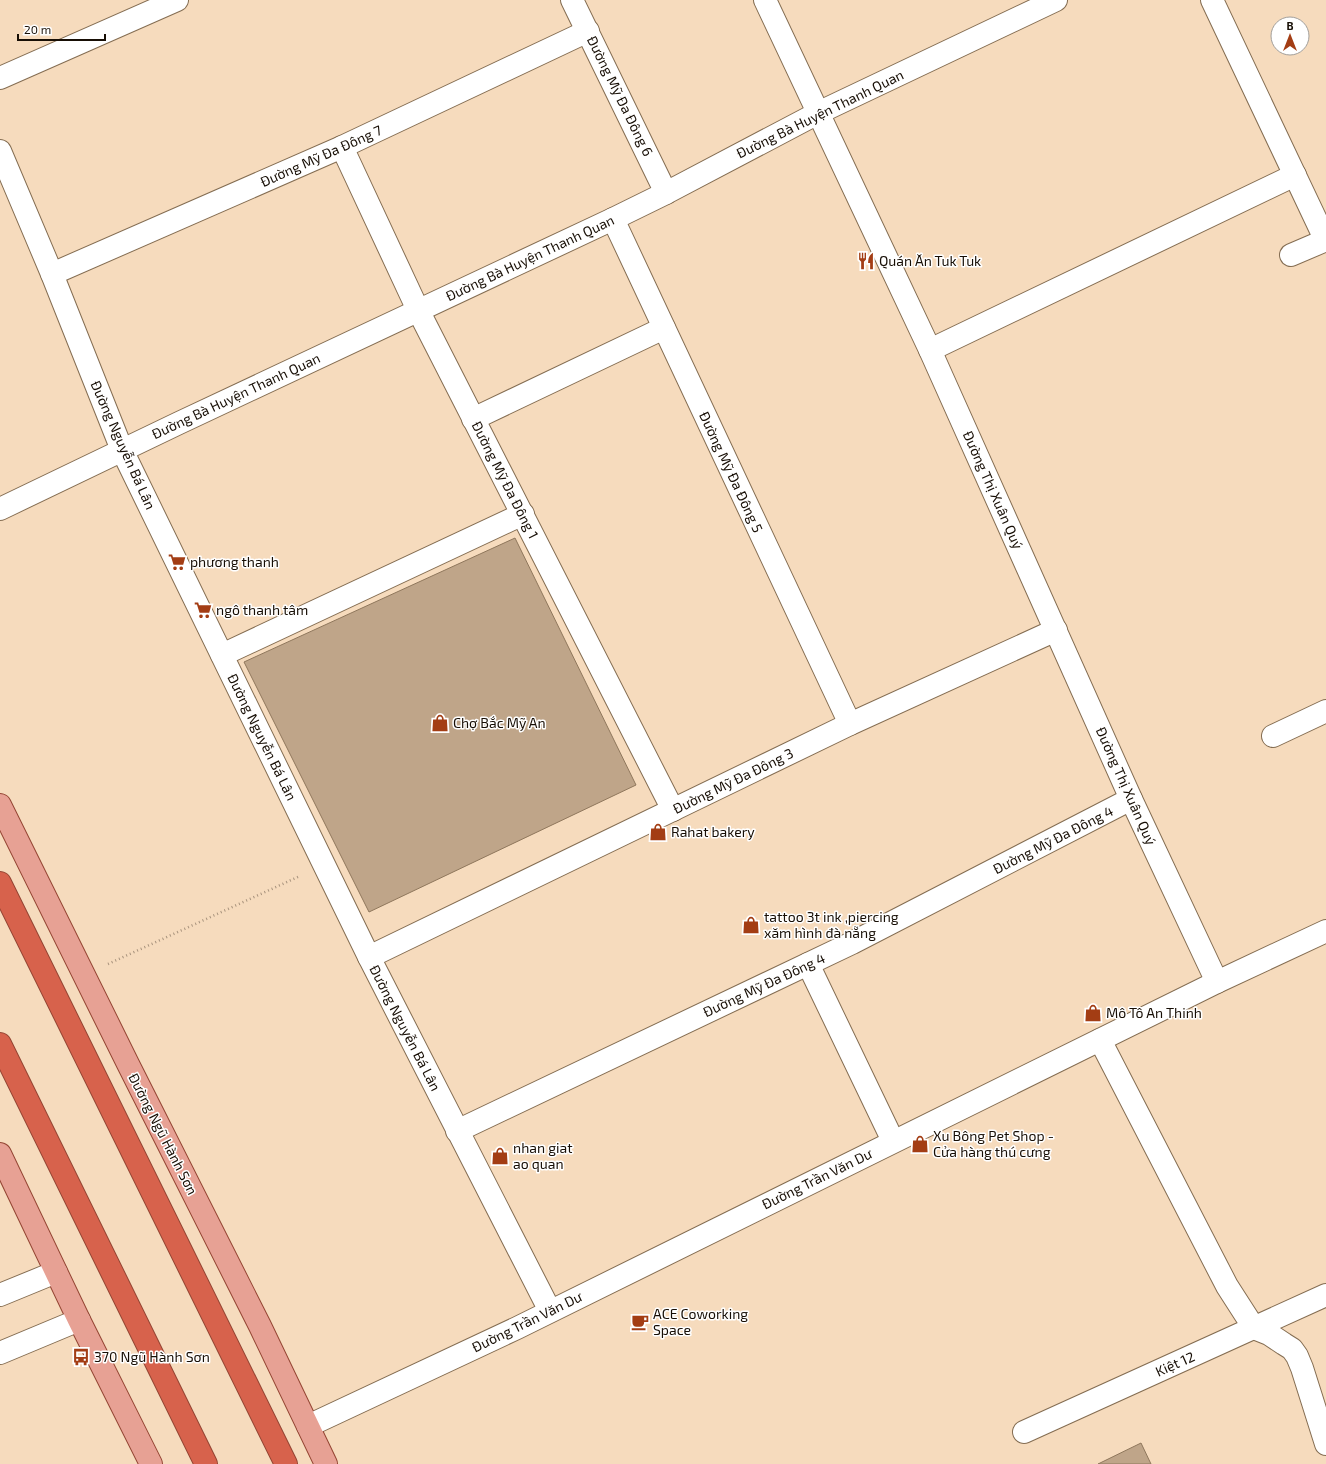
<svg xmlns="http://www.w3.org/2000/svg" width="1326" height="1464" viewBox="0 0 1326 1464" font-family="'Exo 2',sans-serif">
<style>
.building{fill:#bfa589;stroke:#8f775c}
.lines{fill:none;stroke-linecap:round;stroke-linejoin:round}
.minor-casing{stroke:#846d52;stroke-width:24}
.major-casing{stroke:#944533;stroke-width:24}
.highway-casing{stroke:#944533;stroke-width:24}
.path{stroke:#a8937d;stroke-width:2.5;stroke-dasharray:1 3;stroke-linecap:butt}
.minor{stroke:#fff;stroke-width:22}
.major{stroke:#e7a194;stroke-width:22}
.highway{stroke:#d7624c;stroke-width:22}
.labels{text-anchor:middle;stroke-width:3;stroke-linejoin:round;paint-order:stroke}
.street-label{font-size:14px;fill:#170e05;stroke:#fff}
.poi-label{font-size:14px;fill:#170e05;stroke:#fff;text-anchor:start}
</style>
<rect width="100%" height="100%" fill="#f6dbbd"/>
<g class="building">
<path d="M515,538L636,785L369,912L244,662Z"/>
<path d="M1141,1443L1151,1464H1098Z"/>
</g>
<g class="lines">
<g class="minor-casing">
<g id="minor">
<path d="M572,0L666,193"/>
<path d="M765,0L930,350L1131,799L1217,982"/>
<path d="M1212,0L1326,241"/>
<path d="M0,78L177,0"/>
<path d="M342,147L418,310L673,810"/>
<path d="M0,151L52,274L122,450L369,957L550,1311"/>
<path d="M613,219L850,724"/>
<path d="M1291,255L1326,240"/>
<path d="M52,274L342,147L588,31"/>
<path d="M930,350L1295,175"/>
<path d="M473,419L664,328"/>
<path d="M0,509L179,423L613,219L666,193L818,113L1056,0"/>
<path d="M222,655L523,514"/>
<path d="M1273,736L1326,711"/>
<path d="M369,957L850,724L1056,630"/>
<path d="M808,964L893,1141"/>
<path d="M1100,1040L1227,1286L1254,1328L1269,1334L1284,1344L1292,1349L1297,1356L1302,1368L1326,1444"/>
<path d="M457,1131L852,943L1131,799"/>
<path d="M0,1295L56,1272"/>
<path d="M0,1353L79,1320"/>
<path d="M308,1426L517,1328L1217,982L1326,931"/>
<path d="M1024,1432L1326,1295"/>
</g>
</g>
<g class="major-casing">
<g id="major">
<path d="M0,805L128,1064L260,1326L326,1464"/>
<path d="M0,1154L79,1320L151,1464"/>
</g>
</g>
<g class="highway-casing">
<g id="highway">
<path d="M0,883L286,1464"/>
<path d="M0,1044L206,1464"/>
</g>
</g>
<path class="path" d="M108,964L300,876"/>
<use href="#minor" class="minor"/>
<use href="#major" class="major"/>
<use href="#highway" class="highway"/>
</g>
<defs>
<g id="restaurant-bare" transform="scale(1.38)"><path d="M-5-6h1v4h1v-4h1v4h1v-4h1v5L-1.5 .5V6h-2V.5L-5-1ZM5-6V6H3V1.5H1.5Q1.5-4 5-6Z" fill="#a33d14" stroke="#fff" stroke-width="2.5" paint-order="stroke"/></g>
<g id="supermarket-bare" transform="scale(1.38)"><path d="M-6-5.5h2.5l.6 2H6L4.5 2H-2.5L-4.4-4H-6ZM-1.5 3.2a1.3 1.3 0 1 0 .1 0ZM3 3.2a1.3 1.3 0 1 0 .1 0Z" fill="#a33d14" stroke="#fff" stroke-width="2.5" paint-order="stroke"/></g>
<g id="shop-bare" transform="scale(1.38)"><path d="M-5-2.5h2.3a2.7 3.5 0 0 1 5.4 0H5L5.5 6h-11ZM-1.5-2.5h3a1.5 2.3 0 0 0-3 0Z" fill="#a33d14" stroke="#fff" stroke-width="2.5" paint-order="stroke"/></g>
<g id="cafe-bare" transform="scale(1.38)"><path d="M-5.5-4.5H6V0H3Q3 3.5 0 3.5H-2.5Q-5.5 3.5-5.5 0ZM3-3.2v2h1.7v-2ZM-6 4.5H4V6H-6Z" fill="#a33d14" stroke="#fff" stroke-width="2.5" paint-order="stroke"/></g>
<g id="bus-bare" transform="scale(1.38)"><path d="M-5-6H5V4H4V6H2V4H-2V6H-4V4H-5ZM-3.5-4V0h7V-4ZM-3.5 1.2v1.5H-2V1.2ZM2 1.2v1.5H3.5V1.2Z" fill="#a33d14" stroke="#fff" stroke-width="2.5" paint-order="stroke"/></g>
</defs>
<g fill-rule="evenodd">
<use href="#restaurant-bare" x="866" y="261"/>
<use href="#supermarket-bare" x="177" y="562"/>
<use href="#supermarket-bare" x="203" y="610"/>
<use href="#shop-bare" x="440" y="723"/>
<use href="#shop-bare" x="658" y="832"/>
<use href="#shop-bare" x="751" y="925"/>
<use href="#shop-bare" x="1093" y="1013"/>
<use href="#shop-bare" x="920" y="1144"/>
<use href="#shop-bare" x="500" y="1156"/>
<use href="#cafe-bare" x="640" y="1322"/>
<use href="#bus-bare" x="81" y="1357"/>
</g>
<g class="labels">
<g class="street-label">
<text transform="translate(620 96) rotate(64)" y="5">Đường Mỹ Đa Đông 6</text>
<text transform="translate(820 114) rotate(-26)" y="5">Đường Bà Huyện Thanh Quan</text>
<text transform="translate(321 156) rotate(-24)" y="5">Đường Mỹ Đa Đông 7</text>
<text transform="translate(530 258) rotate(-25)" y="5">Đường Bà Huyện Thanh Quan</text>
<text transform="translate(236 396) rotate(-25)" y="5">Đường Bà Huyện Thanh Quan</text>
<text transform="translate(123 445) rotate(66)" y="5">Đường Nguyễn Bá Lân</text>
<text transform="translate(731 472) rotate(65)" y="5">Đường Mỹ Đa Đông 5</text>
<text transform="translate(505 480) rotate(63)" y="5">Đường Mỹ Đa Đông 1</text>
<text transform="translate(993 490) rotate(66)" y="5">Đường Thị Xuân Quý</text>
<text transform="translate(262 737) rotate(64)" y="5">Đường Nguyễn Bá Lân</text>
<text transform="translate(733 781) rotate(-26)" y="5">Đường Mỹ Đa Đông 3</text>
<text transform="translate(1126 786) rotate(66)" y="5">Đường Thị Xuân Quý</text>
<text transform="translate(1053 840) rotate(-27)" y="5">Đường Mỹ Đa Đông 4</text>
<text transform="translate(764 985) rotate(-25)" y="5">Đường Mỹ Đa Đông 4</text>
<text transform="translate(405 1028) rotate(63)" y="5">Đường Nguyễn Bá Lân</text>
<text transform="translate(163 1134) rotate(63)" y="5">Đường Ngũ Hành Sơn</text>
<text transform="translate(817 1179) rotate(-26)" y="5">Đường Trần Văn Dư</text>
<text transform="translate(527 1322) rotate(-26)" y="5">Đường Trần Văn Dư</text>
<text transform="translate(1175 1364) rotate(-24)" y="5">Kiệt 12</text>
</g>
<g class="poi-label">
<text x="879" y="266">Quán Ăn Tuk Tuk</text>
<text x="190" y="567">phương thanh</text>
<text x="216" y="615">ngô thanh tâm</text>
<text x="453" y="728">Chợ Bắc Mỹ An</text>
<text x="671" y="837">Rahat bakery</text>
<text x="764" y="922">tattoo 3t ink ,piercing<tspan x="764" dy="16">xăm hình đà nẵng</tspan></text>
<text x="1106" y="1018">Mô Tô An Thinh</text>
<text x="933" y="1141">Xu Bông Pet Shop -<tspan x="933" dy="16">Cửa hàng thú cưng</tspan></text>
<text x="513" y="1153">nhan giat<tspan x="513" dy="16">ao quan</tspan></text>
<text x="653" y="1319">ACE Coworking<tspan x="653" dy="16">Space</tspan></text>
<text x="94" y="1362">370 Ngũ Hành Sơn</text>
</g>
</g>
<g transform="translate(1290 36)"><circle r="19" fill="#ffffff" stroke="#a29f9b"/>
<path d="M0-3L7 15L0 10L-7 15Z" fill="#a33d14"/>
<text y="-6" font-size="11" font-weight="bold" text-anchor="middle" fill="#170e05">B</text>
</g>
<path d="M18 34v6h87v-6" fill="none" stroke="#170e05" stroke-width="2"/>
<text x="24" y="34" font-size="12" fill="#170e05" stroke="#ffffff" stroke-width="3" paint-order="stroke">20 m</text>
</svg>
